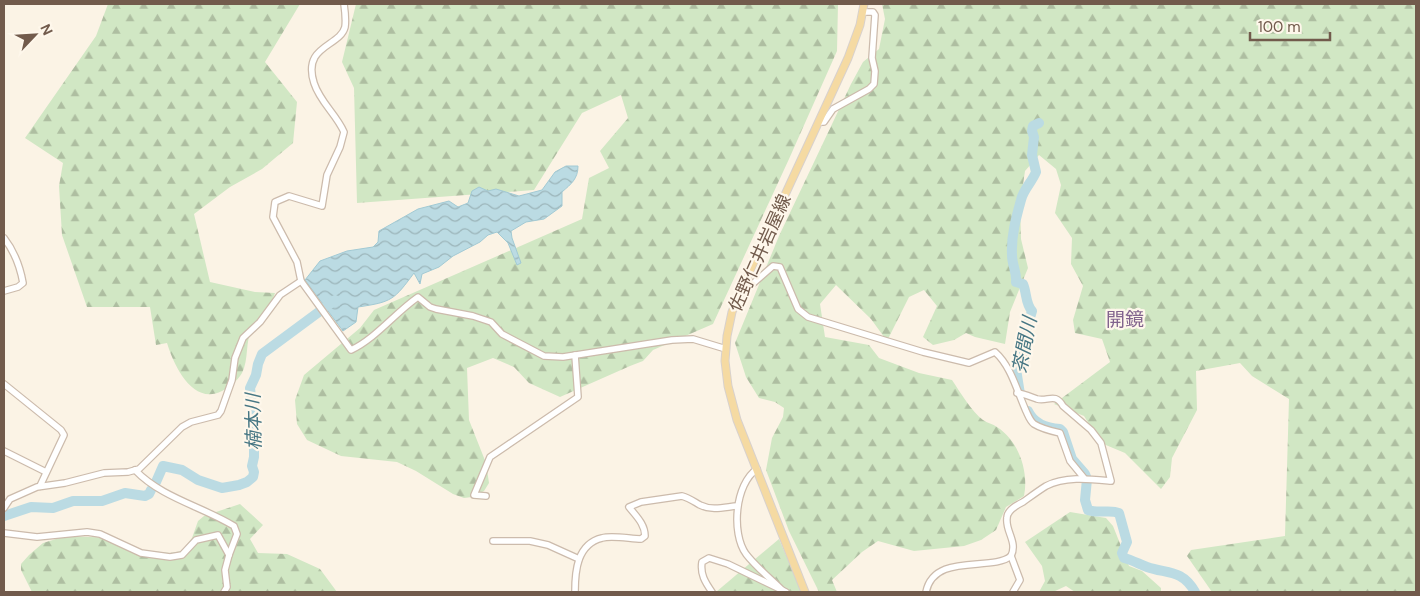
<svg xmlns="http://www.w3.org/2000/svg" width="1420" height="596" viewBox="0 0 1420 596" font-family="'DM Sans','Noto Sans JP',sans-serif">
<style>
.forest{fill:url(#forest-firs)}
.water{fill:url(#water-waves);stroke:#a2cad4}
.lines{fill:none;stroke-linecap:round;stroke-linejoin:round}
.river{stroke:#bbdbe3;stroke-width:10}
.minor-casing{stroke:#ccbbac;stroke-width:8}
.major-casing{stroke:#d8d1cd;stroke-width:9}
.minor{stroke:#fff;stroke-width:5.5}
.major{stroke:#f5daa2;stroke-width:7}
.labels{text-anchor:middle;stroke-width:4.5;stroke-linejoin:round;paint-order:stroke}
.street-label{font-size:18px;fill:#725b4c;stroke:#fef7eb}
.neighbourhood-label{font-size:19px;fill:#82648e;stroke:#fef7eb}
.water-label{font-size:19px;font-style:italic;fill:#477784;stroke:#fef7eb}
</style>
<defs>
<pattern id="forest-firs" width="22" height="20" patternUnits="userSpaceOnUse" patternTransform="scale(1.25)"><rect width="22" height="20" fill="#d1e7c4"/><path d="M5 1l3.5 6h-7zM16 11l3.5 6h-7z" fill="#aebea1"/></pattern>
<pattern id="water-waves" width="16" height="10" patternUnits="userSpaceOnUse" patternTransform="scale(1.25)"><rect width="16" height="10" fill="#bbdbe3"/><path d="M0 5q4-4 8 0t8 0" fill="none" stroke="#9cb5ba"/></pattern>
</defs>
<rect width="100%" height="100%" fill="#fbf3e5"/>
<g class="forest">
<path d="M108,4H300L265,62L297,102L293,143L262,169L230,187L194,214L210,282L255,292L275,293C270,309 260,315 252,329C245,341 249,360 242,373C237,381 230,387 222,391C193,406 174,366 167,343L156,345L150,307H87L62,235L59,186L63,163L25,138L96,36Z"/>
<path d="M356,4H838L837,51L789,159L713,324L653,350L643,361L630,366L560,397L529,383L514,367L493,358L467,368L469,420L486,463L489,483L484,491L472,497L464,498L453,494L416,471L397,462L341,456L307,440L297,424L295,400L304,375L360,328L374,310L582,219L589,178L609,168L600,151L628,118L621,95L582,113L534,190L357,203L354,88L342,62Z"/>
<path d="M882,4H1416V592H1212L1187,556L1191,550L1285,536L1289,399L1252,376L1240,363L1196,371L1197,410L1172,458L1170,477L1161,489L1125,453L1101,443L1084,416L1054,404L1110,362L1102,339L1075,333L1073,320L1083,286L1071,264L1072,238L1055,213L1061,185L1056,169L1039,155L1025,171L1020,205L1021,239L1028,268L1010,312L1005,344L975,337L966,333L954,340L933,345L923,337L937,306L924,290L909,297L887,341L871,319L836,285L820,304L825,337L869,345L879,358L919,373L952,380C960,392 972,412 983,420C987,423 993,424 997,427C1019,441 1029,472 1024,496L1006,507L996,530L981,540L964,546L914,551L878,541L862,552L832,580L837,592H819L789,531L766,470L772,438L783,417L784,408L775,402L759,398L746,377L735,343L779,236L851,84L863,62L879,49L885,19Z"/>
<path d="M240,504L263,525L250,539L258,553L287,554L320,569L337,592H32L21,570V564L29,555L43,543L66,536L114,538L141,550L170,553L182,551L192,538L198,521L204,516Z"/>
<path d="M1070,512L1106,518L1113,526L1129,566L1142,571L1161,588V592H1075L1066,586L1053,592H1039L1045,581L1042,566L1025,542Z"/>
<path d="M779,539L802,592H716Z"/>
</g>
<path class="water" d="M566,166H578C578,179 571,184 562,192V206L544,219L526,222L511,231L512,238L521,263L517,265L508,243L497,232L488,235L480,242L453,256L439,267L422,274L420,284L414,273C394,300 392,302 358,307L356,322L343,331L305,280L320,261L347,251L373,247L378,242L379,231L418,209L449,201L458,207L468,203L472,191L479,187L488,191L496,189L519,196L542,190L555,172Z"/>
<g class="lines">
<g class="river">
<path d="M1020,394L1016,369L1021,365L1025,359L1022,344L1032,311C1025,303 1027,293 1023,284L1016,282C1017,272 1012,265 1012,255C1011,236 1016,218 1021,200C1023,190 1032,182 1036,172L1032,155L1034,137L1032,131L1033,126L1039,123"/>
<path d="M1028,411C1034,424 1046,428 1060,429L1063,432L1072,459L1085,474L1087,479L1085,500L1088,510C1099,514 1110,509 1119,513L1127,542L1122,553L1124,558C1132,560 1139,564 1147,567C1167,574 1182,569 1195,592"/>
<path d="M156,482L163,466L182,470L198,480L222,488L239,485L247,482L253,477L254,472L252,466L254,457V440L251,429L253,416L250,388L256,375L258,364L262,354L335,300"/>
<path d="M4,516L31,507L53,508L73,501H102L125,493L145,496L149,494L151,490"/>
</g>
<g class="minor-casing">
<g id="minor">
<path d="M344,4C345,11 346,20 345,27C340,47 302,45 314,83C320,102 336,114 344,132L340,147L327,175L322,206L289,196L275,202L273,217L297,262L301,281L351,350C375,339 395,313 418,297L430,307L436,309L473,316L491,322L502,334L544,356L563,357L672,340L693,339L726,349"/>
<path d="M819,122H824L833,109L869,89L874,84L875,71L872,58L875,15L873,12H863"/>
<path d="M4,238C14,251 20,266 23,283L18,287L4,291"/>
<path d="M743,286L749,287L773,266L780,267L798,309L808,317L923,352L969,363L995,352C1011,366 1017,391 1026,411C1028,415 1030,421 1034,424C1042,429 1051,431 1060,433L1070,461L1084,478"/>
<path d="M4,384L61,430L64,435L40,486"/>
<path d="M4,451L46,472"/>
<path d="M757,469C735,484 731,533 746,554C756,567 771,579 782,590"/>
<path d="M135,470C162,498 201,506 234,526L237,534L229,555L225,570L227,587L224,592"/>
<path d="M486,496L474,495L490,457L578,397L575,355"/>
<path d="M4,508L10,499L37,487L65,483L104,473L128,472L139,469L182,427L191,422L218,415L221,411L232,380L235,358L243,338L260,322L280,295L301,281"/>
<path d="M4,533L37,537L87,532L100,534L141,553L170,557L182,555L196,540L218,535L229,555"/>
<path d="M493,541H530L548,545L579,559"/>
<path d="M1011,556L1020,580L1013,592"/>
<path d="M575,592C575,571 577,544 602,538C612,535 631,539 641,539L645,536C645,524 636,516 629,507L641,502L682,496C689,498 693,501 700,505C712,511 725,507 737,506"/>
<path d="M712,592C705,582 700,574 702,562L709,558L728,564L786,592"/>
<path d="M926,592C934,552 992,572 1011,556C1018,542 1005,531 1007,518C1007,510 1017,505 1023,502C1030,497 1038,491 1046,486C1065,476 1090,479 1111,481L1101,443L1091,430L1063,406C1055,392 1048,402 1037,399C1031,397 1025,394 1017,393"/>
</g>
</g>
<g class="major-casing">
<path id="major" d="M805,592L737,420L728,386L725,361L727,336L732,312L743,286L848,58L860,25L864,4"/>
</g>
<use href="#minor" class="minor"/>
<use href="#major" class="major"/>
</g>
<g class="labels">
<g class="street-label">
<text transform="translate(760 253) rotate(-66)" y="6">佐野仁井岩屋線</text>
</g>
<g class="neighbourhood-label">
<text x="1125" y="326">開鏡</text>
</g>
<g class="water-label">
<text transform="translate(1024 345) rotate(-79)" y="7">茶間川</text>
<text transform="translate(253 422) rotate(-91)" y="7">楠本川</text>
</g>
</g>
<rect width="1420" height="596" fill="none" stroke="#725b4c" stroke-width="10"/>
<g transform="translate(35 35) rotate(65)" stroke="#fef7eb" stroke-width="4" paint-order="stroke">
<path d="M0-4L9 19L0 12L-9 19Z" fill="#725b4c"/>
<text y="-8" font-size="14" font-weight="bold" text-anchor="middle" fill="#725b4c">N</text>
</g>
<path d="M1250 32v8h80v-8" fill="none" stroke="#725b4c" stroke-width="2.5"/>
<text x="1258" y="32" font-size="15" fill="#725b4c" stroke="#fef7eb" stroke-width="4" paint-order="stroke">100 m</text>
</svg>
